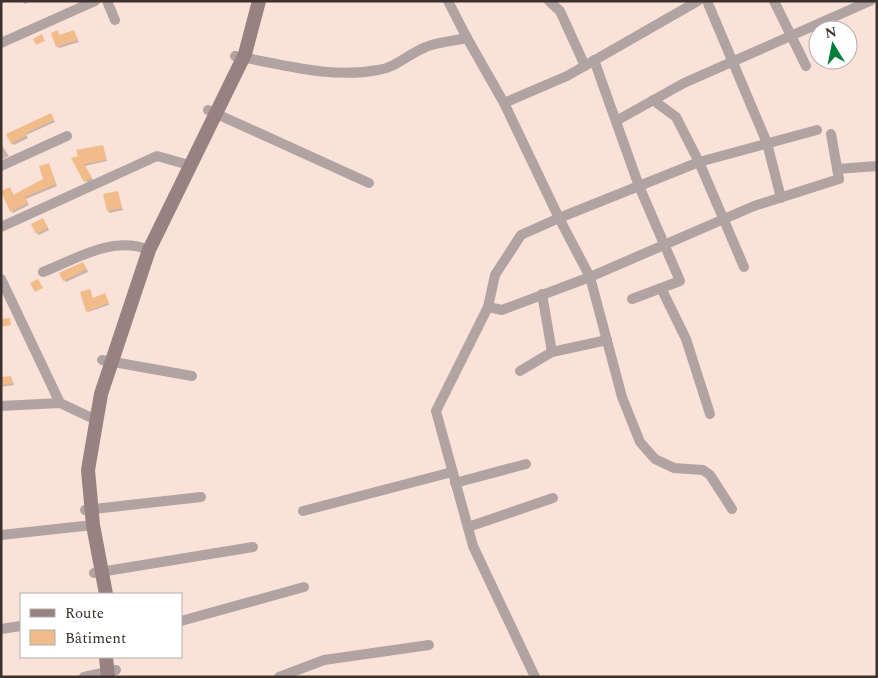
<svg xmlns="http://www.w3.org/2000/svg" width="878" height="678" viewBox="0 0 878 678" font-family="Spectral,serif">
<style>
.shadow{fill:#0003}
.building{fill:#f1bc8a}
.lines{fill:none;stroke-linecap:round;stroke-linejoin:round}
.minor{stroke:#b2a3a3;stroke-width:10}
.secondary{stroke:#978281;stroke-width:14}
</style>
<rect width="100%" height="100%" fill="#fbe2d8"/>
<g class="shadow">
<path d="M22,1H31L25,4Z"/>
<path d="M57,32L60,36L74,32L79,42L59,48L57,46Z"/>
<path d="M51,115L55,122L26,135L28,138L14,145L12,143Z"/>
<path d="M1,144L9,156L1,160Z"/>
<path d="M103,146L107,161L85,166L93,180L87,183L80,157Z"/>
<path d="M49,165L57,186L26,199L29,205L13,213L2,192L11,190L14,196L45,180Z"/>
<path d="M117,192L123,210L110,213L108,211Z"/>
<path d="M43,219L49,230L39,235L37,233Z"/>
<path d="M85,266L88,272L66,282L64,280Z"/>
<path d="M90,290L93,299L106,296L109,305L88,312Z"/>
<path d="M11,377L14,385L1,387V379Z"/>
</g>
<g class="building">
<path d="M58,30L59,35L74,30L78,40L56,47L51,33Z"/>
<path d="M42,34L45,41L36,45L33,39Z"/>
<path d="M51,113L54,120L26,133L27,135L11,144L6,134Z"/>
<path d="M103,145L106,160L84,164L92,178L84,182L71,158L78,156L76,150Z"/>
<path d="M49,163L56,184L25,197L28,203L10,212L1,191L10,187L13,195L43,179L39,166Z"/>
<path d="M118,191L122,208L107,211L103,194Z"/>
<path d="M43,218L48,228L36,234L31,224Z"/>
<path d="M83,262L87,269L63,281L59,273Z"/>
<path d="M38,279L43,288L35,292L30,283Z"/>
<path d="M90,289L93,298L105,293L109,303L86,312L80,292Z"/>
<path d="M10,318L11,325L1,327V319Z"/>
<path d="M11,376L12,384L1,385V377Z"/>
</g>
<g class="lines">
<g class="minor">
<path d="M107,1L115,20"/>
<path d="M448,1L467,38L504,103L559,218L521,235L495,275L488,307L436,411L473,546L535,677"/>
<path d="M549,1L560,11L585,66"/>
<path d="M707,1L767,143L781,198"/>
<path d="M774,1L806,66"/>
<path d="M1,43L95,1"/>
<path d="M235,56C282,64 330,79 378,70C397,67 408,54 426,47C438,42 453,41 467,38"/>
<path d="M594,60L639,186L680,281L632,299"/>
<path d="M653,100L676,117L699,162L744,267"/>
<path d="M504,103L567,76L698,1"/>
<path d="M208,110L369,183"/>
<path d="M616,121L684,83L870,1"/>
<path d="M1,166L67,136"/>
<path d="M837,169L877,166"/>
<path d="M1,227L157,156L189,165"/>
<path d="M43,272C76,259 113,235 149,250"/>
<path d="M1,279L60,403"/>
<path d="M661,288L686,339L710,414"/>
<path d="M542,294L552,352"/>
<path d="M488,307L502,310L590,277L754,206L839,179L831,134"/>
<path d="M102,360L192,376"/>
<path d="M520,371L552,352L607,340"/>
<path d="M1,406L60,403L96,420"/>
<path d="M455,483L526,464"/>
<path d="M732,509L710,475L703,470L674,468L655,459L640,442L622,397L590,277L559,218L699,162L817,130"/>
<path d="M85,510L201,497"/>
<path d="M303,511L452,472"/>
<path d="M468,527L553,498"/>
<path d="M1,535L93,525"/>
<path d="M94,573L253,547"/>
<path d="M181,621L304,587"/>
<path d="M1,629L21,626"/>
<path d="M84,677L116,670"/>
<path d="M279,677L324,660L429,645"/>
</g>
<g class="secondary">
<path d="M106,594L93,525L88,470L101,394L149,250L245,54L259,1"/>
<path d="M106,657L108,677"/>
</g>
</g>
<rect width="878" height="678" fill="none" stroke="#3c312c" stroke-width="5"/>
<rect x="20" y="593" width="162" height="65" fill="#ffffff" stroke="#b1adab"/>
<rect x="30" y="609" width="25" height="8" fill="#978281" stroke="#b1adab"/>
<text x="65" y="618" font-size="15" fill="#3c312c">Route</text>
<rect x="30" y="630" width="25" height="15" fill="#f1bc8a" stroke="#b1adab"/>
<text x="65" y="643" font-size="15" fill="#3c312c">Bâtiment</text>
<g transform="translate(833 45) rotate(350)"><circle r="24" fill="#ffffff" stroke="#b1adab"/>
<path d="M0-4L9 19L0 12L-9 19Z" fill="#017e37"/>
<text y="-8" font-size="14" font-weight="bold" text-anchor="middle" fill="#3c312c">N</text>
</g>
</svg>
